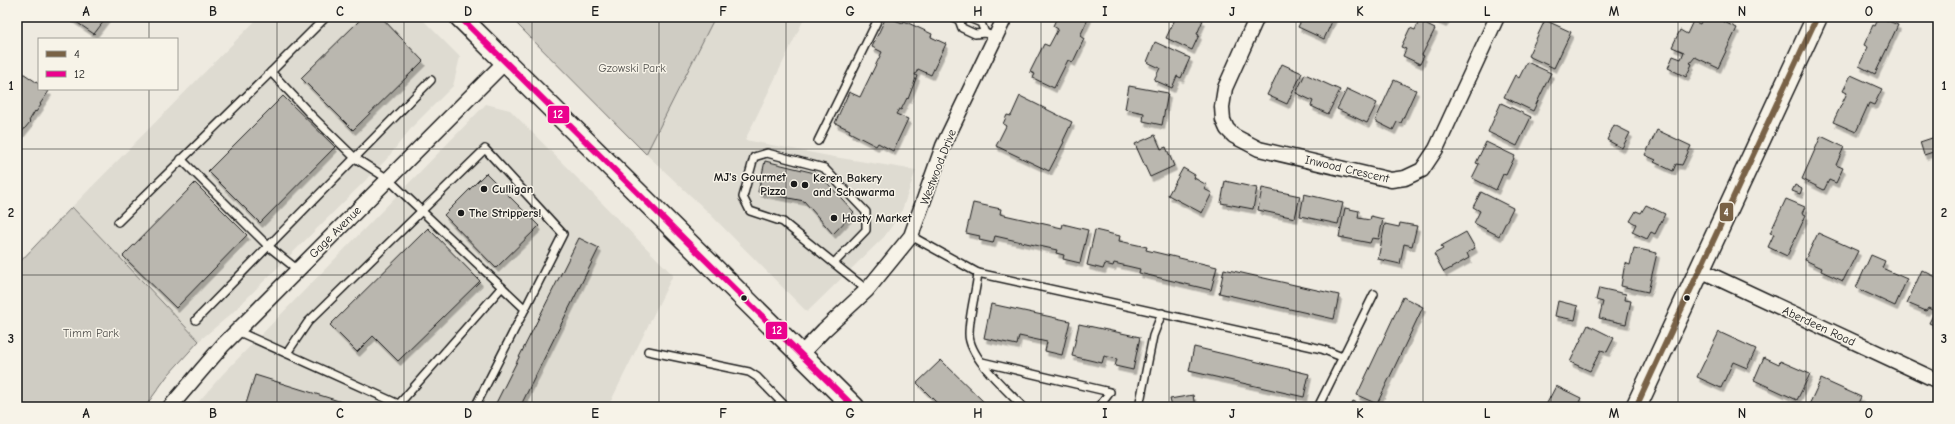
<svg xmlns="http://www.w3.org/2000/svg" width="1955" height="424" viewBox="0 0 1955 424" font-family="'Comic Neue',sans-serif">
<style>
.built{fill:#dedbd1}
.green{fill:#cfccc3;stroke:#767470}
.building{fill:#bab7af;stroke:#1c1c1c;filter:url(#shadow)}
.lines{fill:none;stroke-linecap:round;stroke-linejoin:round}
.lane-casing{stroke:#1c1c1c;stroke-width:10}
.street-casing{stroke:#1c1c1c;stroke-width:17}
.secondary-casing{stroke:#1c1c1c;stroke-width:23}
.lane{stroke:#f7f3e8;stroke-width:7}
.street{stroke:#f7f3e8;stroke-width:14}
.secondary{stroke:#f7f3e8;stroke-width:20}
.bus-1-casing{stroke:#f7f3e8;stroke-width:9}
.bus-2-casing{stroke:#f7f3e8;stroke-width:9}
.bus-1{stroke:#796246;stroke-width:6}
.bus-2{stroke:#eb028d;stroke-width:6}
.grid{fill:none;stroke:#1c1c1c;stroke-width:1;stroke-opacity:0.55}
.poi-dot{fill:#1c1c1c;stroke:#f7f3e8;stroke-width:1.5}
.labels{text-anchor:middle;stroke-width:3;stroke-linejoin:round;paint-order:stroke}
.park-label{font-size:12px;fill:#52514e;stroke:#f7f3e8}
.street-label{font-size:12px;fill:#1c1c1c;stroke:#f7f3e8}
.poi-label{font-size:12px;font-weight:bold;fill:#1c1c1c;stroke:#f7f3e8;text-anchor:start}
.line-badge{stroke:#f7f3e8;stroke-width:1.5}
.badge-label{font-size:11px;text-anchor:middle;font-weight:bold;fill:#fff}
.neatline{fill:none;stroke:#1c1c1c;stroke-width:1.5}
.grid-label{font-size:13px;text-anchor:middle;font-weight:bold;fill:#1c1c1c}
</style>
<defs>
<filter id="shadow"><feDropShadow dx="2.5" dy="4.5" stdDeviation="0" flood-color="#0004"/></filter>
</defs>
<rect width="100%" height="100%" fill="#eeeae0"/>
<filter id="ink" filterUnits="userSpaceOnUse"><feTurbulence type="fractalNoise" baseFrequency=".025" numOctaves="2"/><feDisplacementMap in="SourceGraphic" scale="8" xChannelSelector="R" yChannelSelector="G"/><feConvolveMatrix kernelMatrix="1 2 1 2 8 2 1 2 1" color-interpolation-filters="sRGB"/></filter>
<g filter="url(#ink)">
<g class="built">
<path d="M259,17H420L460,57L453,86L413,126L385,161L230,315L199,341L72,207Z"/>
<path d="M715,17H805L745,140L834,157L916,170L901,213L884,237L807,312L706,210L646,154Z"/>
<path d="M486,104L510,110L673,275L608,407H194L222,375Z"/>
</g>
<g class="green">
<path d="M510,17H715L646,154Z"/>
<path d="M72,207L199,341L168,375L145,407H17V265Z"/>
</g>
<g class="building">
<path d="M69,17H107L94,34Z"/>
<path d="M363,17H381L423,61L353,130L301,78Z"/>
<path d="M886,17L903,23L904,21L932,34L931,37L946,44L931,75L918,69L915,75L917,76L908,99L907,98L901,110L899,109L896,114L908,119L893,151L878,143L876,146L849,132L850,130L835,123L849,92L860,97L882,52L872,47Z"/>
<path d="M1057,17H1089L1080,36L1084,39L1073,62L1068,60L1054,88L1033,78L1035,74L1030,72L1044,44L1049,46L1058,29L1053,26Z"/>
<path d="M1176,17H1196L1203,20L1197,34L1199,35L1192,50L1166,38Z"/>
<path d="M1303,17H1334L1324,39L1298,27Z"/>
<path d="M1430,17H1447L1444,23Z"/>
<path d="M1703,17H1714L1737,28L1718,68L1695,57L1690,63L1692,64L1686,77L1668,68L1673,56L1681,59L1684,52L1672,47L1680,30L1687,34L1693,21L1700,24Z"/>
<path d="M1879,17L1898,25L1875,74L1859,66L1868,47L1864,45L1873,25L1875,26Z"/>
<path d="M1545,20L1571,32L1554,68L1528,56Z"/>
<path d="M1419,21L1435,29L1422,55L1424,56L1420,64L1403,56L1406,49L1401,47L1410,28L1415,30Z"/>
<path d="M1155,42L1190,58L1181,78L1177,76L1172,88L1154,80L1160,68L1147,62Z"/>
<path d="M1527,62L1551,73L1533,111L1504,97L1515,75L1519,78Z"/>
<path d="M1282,64L1302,73L1287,104L1267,95Z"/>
<path d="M17,69L39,84V89L49,91L40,104L41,105L36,112L35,111L29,121L30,122L17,138Z"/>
<path d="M1305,74L1340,90L1328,114L1311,106L1313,101L1296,93Z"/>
<path d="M1851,75L1882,89L1874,105L1869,103L1856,132L1833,122L1847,93L1843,91Z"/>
<path d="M1394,80L1416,90L1401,123L1397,122L1393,130L1375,121Z"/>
<path d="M1129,86L1168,93L1162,125L1143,121L1144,113L1125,109Z"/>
<path d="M1347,89L1377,103L1367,123L1337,109Z"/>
<path d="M283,96L335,147L260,223L208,171Z"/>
<path d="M1020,96L1072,122L1063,141L1064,142L1049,171L996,146L1006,126L1003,124L1007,115L1011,116Z"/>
<path d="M1501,103L1531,117L1517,146L1488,132Z"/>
<path d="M1614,125L1630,133L1622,148L1607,140Z"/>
<path d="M1657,130L1691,146L1682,165L1676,164L1673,171L1654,162L1656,160L1645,155Z"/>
<path d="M1155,135L1161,149L1166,147L1174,166L1150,177L1135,144Z"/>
<path d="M1821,136L1844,147L1836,165L1843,168L1836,183L1829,180L1824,190L1802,179Z"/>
<path d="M1935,137L1936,139L1938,138V156L1933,152L1924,155L1920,142Z"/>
<path d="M1486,142L1515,156L1506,175L1503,174L1496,190L1472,178L1479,164L1476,163Z"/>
<path d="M765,161L819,174L854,212L833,234L804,201L758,192Z"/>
<path d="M1183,168L1195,175L1194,178L1207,185L1204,189L1212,193L1202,213L1168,195Z"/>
<path d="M486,173L539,226L496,268L444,215Z"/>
<path d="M1225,181L1257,188L1253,209L1221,203Z"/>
<path d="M195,183L247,235L176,308L123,256Z"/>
<path d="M1795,185L1802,189L1800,194L1792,191Z"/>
<path d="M1262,188L1300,196L1295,218L1258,210Z"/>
<path d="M1481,192L1513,208L1499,236L1474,223L1480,211L1473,207Z"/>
<path d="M1304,194L1343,203L1338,224L1300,216Z"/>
<path d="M1786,199L1805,207L1802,213L1806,215L1787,256L1768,247L1774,234L1770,233Z"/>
<path d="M973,203L1001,209L1000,214L1062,228L1063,224L1088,230L1080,263L1063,259L1064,255L1056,253L1057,250L995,236L993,243L979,240L980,236L966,233Z"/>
<path d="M1646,205L1665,214L1655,234L1651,232L1647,239L1632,232L1636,224L1630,221L1636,211L1641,213Z"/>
<path d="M1345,208L1359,211L1358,218L1370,220L1371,216L1383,219L1379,239L1372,238L1370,243L1339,237Z"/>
<path d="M1400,223L1417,226L1412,246L1404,244L1400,264L1378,259L1385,224L1399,227Z"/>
<path d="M428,228L480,281L398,361L373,336L357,352L330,325Z"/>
<path d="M1095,230L1120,236L1119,241L1147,247L1146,250L1217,267L1211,290L1139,273L1140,269L1114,263L1113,266L1105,264L1103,269L1087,265Z"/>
<path d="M1466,232L1475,248L1467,253L1469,258L1444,272L1434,254L1443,249L1441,246Z"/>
<path d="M1818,233L1858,251L1843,281L1821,271L1822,268L1805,260Z"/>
<path d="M579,238L599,248L520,407H494Z"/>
<path d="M1634,248L1657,253L1648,292L1621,286L1625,263L1630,265Z"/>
<path d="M1871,255L1885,261L1882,268L1907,279L1895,306L1856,288Z"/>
<path d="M1224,269L1339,295L1334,319L1219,293Z"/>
<path d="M1922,270L1938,278V327L1929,323L1935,311L1928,308L1926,311L1907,303Z"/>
<path d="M1599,288L1626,294L1625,300L1631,301L1626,324L1599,318L1603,302L1596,300Z"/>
<path d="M1403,297L1423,307L1377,404L1357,395Z"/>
<path d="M1558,301L1578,306L1575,320L1555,316Z"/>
<path d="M991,304L1070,321L1062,355L1045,351L1047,342L1019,336L1017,345L984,338Z"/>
<path d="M1079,324L1140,337L1133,370L1115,366L1117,359L1104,356L1102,363L1072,356Z"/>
<path d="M1588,325L1614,338L1607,352L1601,350L1590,371L1570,362Z"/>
<path d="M1719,332L1756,349L1747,368L1733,362L1721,388L1697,377Z"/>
<path d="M1194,347L1309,374L1304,397L1189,371Z"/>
<path d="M1764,357L1779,364L1780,361L1810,374L1797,400L1754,380Z"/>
<path d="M941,360L989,407H941L917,383Z"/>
<path d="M255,375L358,407H245Z"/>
<path d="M1821,379L1861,397L1856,407H1808Z"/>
<path d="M1556,386L1581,398L1577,407H1545Z"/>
<path d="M1193,395L1195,407H1172L1170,399Z"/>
<path d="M1353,401L1365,407H1350Z"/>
</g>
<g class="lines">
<g class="lane-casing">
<g id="lane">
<path d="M326,17L271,72L311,115L355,158L388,179L525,309L475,407"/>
<path d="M953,17L959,20L962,28L975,34L985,33L995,37"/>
<path d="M959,20L967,17L981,23L985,33"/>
<path d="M818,141L879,17"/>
<path d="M181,159L268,246L298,270"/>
<path d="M118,222L271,72"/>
<path d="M911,236L978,273L1322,349L1342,357"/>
<path d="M834,263L866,230V212L824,168L767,153L754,157L743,197L750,211L783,222L867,290"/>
<path d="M978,273C976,292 969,315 969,334C969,358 1007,390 1023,407"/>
<path d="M196,320L431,80"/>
<path d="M237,331L405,407"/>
<path d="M648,351L749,372L757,377L786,407"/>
<path d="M287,353L308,322L485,149L563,234L525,309"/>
<path d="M982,362L1110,392L1099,407"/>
<path d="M399,404L502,287"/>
<path d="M1139,407L1153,336L1162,313"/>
<path d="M1318,407L1374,294"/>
</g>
</g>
<g class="street-casing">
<g id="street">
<path d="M1257,17L1225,88L1222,107L1223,120L1227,129L1234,136L1259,149L1391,180L1405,178L1422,170L1436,149L1497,17"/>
<path d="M1700,270L1938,381"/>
<path d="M800,355L824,330L867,290L911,236L943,146L1005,17"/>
<path d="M170,407L223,345L505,62"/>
</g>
</g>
<g class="secondary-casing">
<g id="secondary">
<path d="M460,17L854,407"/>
<path d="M1636,407L1817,17"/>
</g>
</g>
<use href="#lane" class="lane"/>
<use href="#street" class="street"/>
<use href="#secondary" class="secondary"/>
<g class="bus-1-casing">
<path id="bus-1" d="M1636,407L1817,17"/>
</g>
<g class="bus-2-casing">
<path id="bus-2" d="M460,17L854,407"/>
</g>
<use href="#bus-1" class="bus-1"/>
<use href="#bus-2" class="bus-2"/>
</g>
</g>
<path class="grid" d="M149,17V39M277,17V407M404,17V407M532,17V407M659,17V407M786,17V407M914,17V407M1041,17V407M1169,17V407M1296,17V407M1423,17V407M1551,17V407M1678,17V407M1806,17V407M149,89V407M17,149H1938M17,275H1938"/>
<g class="poi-dot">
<circle cx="794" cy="184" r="4"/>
<circle cx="805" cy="185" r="4"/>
<circle cx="484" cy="189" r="4"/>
<circle cx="461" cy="213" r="4"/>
<circle cx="834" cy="218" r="4"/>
<circle cx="744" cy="298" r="3.5"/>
<circle cx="1687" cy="298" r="3.5"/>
</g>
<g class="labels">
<g class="park-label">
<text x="632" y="72">Gzowski Park</text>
<text x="91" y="337">Timm Park</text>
</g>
<g class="street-label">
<text transform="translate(938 167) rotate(-69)" y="4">Westwood Drive</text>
<text transform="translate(1347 169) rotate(13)" y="4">Inwood Crescent</text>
<text transform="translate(335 232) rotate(-45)" y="4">Gage Avenue</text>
<text transform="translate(1819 326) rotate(25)" y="4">Aberdeen Road</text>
</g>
<g class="poi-label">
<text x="786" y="181" text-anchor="end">MJ's Gourmet<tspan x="786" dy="14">Pizza</tspan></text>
<text x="813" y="182">Keren Bakery<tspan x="813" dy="14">and Schawarma</tspan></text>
<text x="492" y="193">Culligan</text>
<text x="469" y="217">The Strippers!</text>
<text x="842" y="222">Hasty Market</text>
</g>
</g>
<g class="line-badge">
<rect x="547" y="105" width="23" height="19" rx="4" fill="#eb028d"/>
<rect x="1719" y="202" width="15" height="20" rx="4" fill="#796246"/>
<rect x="765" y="321" width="23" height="19" rx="4" fill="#eb028d"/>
</g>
<g class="badge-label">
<text x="558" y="118">12</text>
<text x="1726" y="216">4</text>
<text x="777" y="334">12</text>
</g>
<rect width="1955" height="424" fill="none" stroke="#f7f3e8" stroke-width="44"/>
<rect x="38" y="38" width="140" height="52" fill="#f7f3e8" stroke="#9f9d96"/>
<rect x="46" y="51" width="20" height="6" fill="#796246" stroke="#9f9d96"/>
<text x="74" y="58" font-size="12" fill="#1c1c1c">4</text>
<rect x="46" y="71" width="20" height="6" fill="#eb028d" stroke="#9f9d96"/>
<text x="74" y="78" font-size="12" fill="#1c1c1c">12</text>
<rect x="22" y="22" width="1911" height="380" class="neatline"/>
<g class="grid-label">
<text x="86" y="16">A</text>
<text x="213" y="16">B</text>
<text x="340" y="16">C</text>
<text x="468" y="16">D</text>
<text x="595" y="16">E</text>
<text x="723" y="16">F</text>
<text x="850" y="16">G</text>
<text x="978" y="16">H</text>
<text x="1105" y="16">I</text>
<text x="1232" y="16">J</text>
<text x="1360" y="16">K</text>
<text x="1487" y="16">L</text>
<text x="1614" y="16">M</text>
<text x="1742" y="16">N</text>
<text x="1869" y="16">O</text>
<text x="11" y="90">1</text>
<text x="1944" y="90">1</text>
<text x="11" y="217">2</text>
<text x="1944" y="217">2</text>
<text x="11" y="343">3</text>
<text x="1944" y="343">3</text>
<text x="86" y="418">A</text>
<text x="213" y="418">B</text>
<text x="340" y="418">C</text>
<text x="468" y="418">D</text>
<text x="595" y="418">E</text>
<text x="723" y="418">F</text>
<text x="850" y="418">G</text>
<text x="978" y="418">H</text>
<text x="1105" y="418">I</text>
<text x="1232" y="418">J</text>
<text x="1360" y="418">K</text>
<text x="1487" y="418">L</text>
<text x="1614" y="418">M</text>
<text x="1742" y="418">N</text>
<text x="1869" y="418">O</text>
</g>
</svg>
